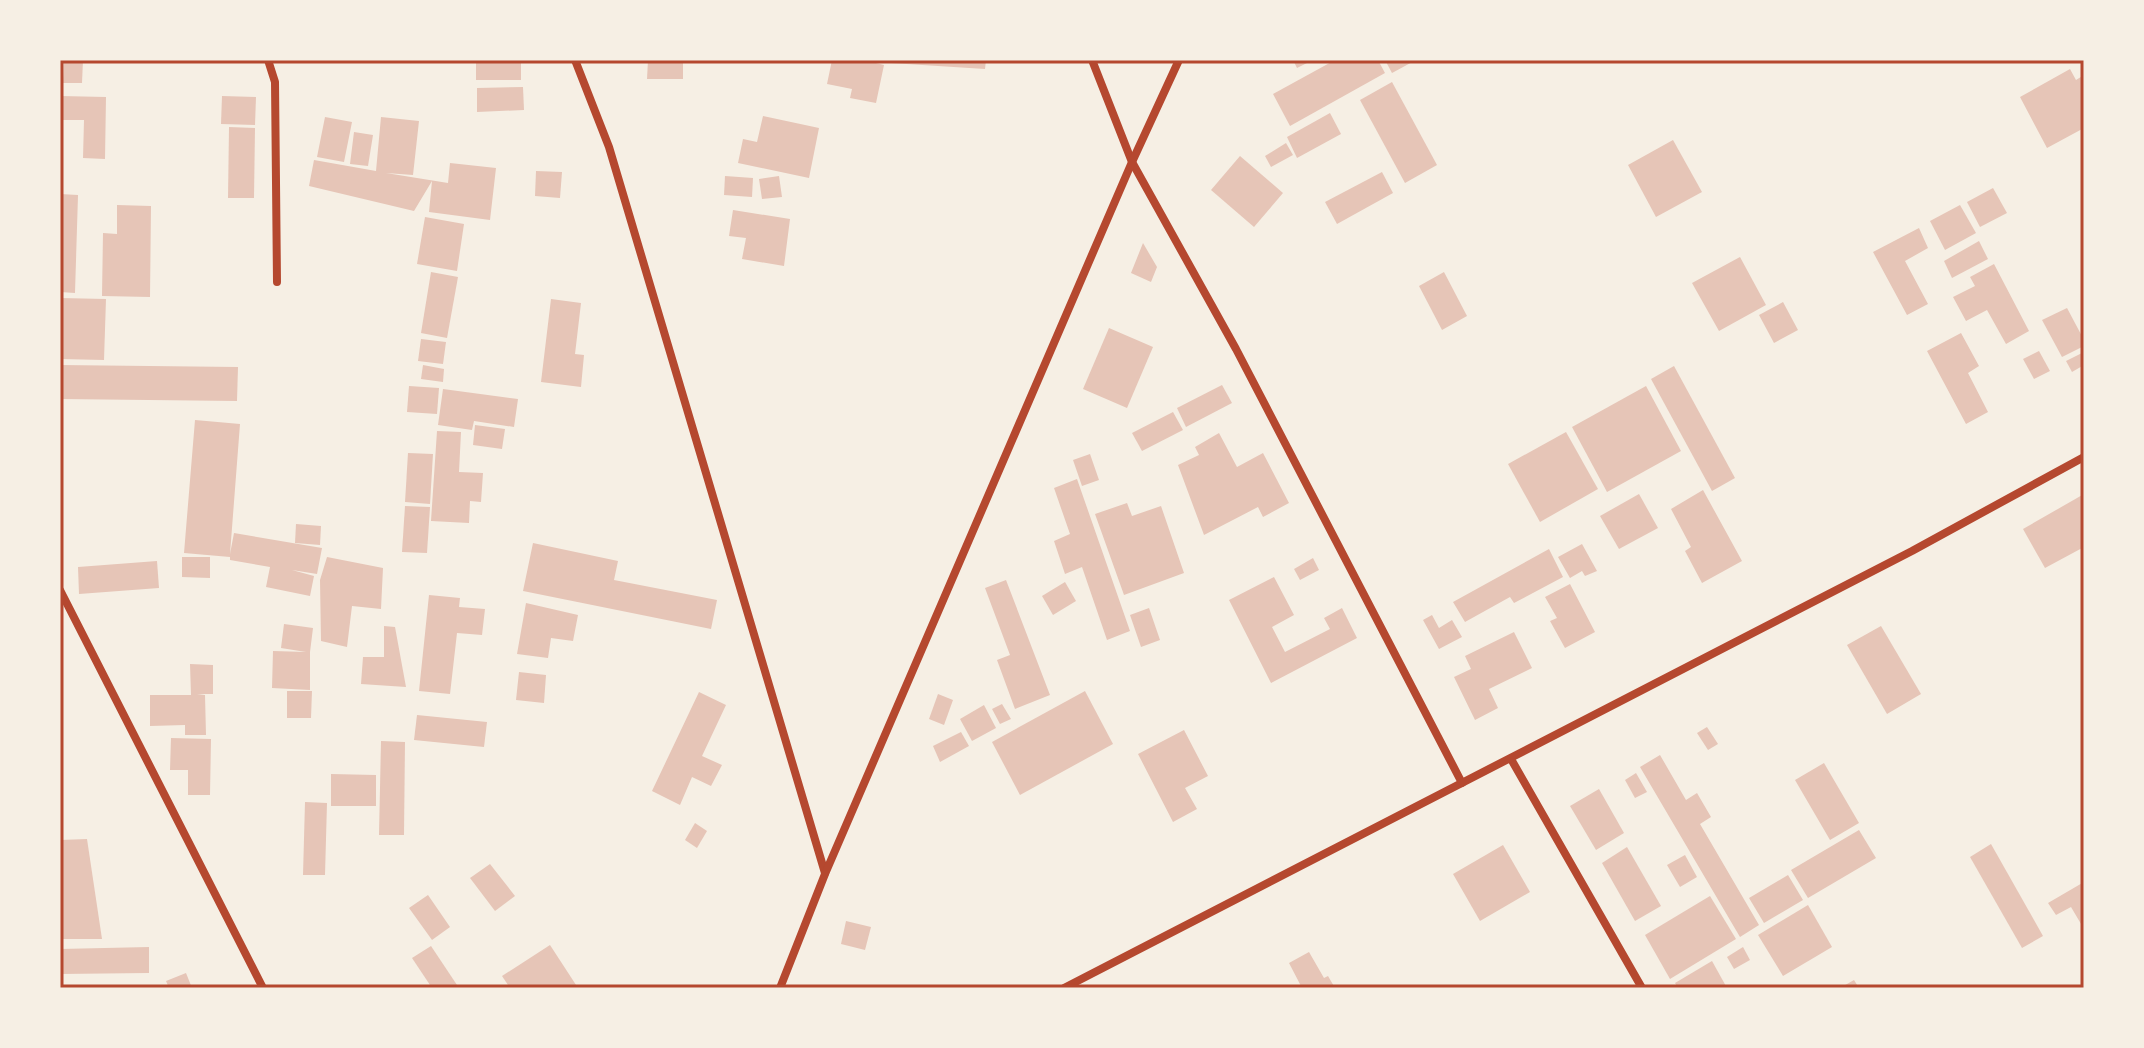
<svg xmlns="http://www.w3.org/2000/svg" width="2144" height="1048" viewBox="0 0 2144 1048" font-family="Lato,sans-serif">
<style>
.building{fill:#e6c5b7}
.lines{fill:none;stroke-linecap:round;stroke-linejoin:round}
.minor{stroke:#b5482f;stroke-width:8}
.neatline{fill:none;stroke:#b5482f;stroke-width:3}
</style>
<rect width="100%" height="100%" fill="#f6efe4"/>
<g class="building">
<path d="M64,60H83L82,83H63Z"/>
<rect x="476" y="60" width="45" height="20"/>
<path d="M648,60H683V79H647Z"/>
<path d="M832,60H873L872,62L884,65L876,103L850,98L852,89L827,84Z"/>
<path d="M892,60H986L985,69L891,63Z"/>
<path d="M1293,60H1313L1297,68Z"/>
<path d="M1335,60H1378L1385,73L1290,126L1273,94Z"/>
<path d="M1385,60H1416L1392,73Z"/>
<path d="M2070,69L2076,80L2084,75V128L2047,148L2020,97Z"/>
<path d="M1392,82L1437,165L1405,183L1360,100Z"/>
<path d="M523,87L524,110L477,112V88Z"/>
<path d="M60,96L106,97L105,159L83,158L84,120H60Z"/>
<path d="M222,96L256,97L255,125L221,124Z"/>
<path d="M1330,113L1341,134L1297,158L1287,137Z"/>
<path d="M763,116L819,128L809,178L738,163L743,139L757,142Z"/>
<path d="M325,117L352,122L344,162L317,157Z"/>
<path d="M381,117L419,121L413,175L386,173L448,183L450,163L496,168L490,220L429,212L432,181L414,211L309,186L314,160L376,171Z"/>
<path d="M229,127L255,128L254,198H228Z"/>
<path d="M354,132L373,135L368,166L350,164Z"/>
<path d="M1673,140L1702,192L1656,217L1628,165Z"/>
<path d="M1286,143L1293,155L1271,167L1265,156Z"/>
<path d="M1240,156L1283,193L1254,227L1211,190Z"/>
<path d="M536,171L562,172L560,198L535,196Z"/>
<path d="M1382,172L1393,193L1337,224L1325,202Z"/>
<path d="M725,176L753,178L752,197L724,195Z"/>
<path d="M779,176L782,197L762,199L759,179Z"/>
<path d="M1993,188L2007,213L1980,227L1967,202Z"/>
<path d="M60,194L78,195L75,293L60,292Z"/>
<path d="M117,205L151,206L150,297L102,296L103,233L117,234Z"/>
<path d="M1960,205L1976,233L1945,250L1930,221Z"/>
<path d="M733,210L790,219L784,266L742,259L746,238L729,236Z"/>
<path d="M425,217L464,224L457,271L417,264Z"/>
<path d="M1919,228L1928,248L1905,261L1928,304L1907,315L1873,252Z"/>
<path d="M1979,241L1988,259L1952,278L1944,261Z"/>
<path d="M1143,243L1157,267L1151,282L1131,273Z"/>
<path d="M1740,257L1766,305L1719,331L1692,283Z"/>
<path d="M1994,264L2029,331L2006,344L1987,310L1966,321L1953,297L1975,286L1970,277Z"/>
<path d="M431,272L458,277L447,338L421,333Z"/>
<path d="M1444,272L1467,316L1442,330L1419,286Z"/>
<path d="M60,298L106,299L104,360L60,359Z"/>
<path d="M551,299L581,303L575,354L584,355L581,387L541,382Z"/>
<path d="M1783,302L1798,330L1774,343L1759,315Z"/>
<path d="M2067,308L2084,340V346L2062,357L2042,320Z"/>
<path d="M1109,328L1153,347L1127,408L1083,389Z"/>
<path d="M1961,333L1979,366L1968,373L1988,412L1966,424L1927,351Z"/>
<path d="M421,339L446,342L443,364L418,361Z"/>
<path d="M2039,351L2050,371L2034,379L2023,359Z"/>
<path d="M2084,352V365L2072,372L2066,361Z"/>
<path d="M60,365L238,367L237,401L60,399Z"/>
<path d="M423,365L444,369L443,382L421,379Z"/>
<path d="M1674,366L1735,478L1712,491L1651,379Z"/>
<path d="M1222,385L1232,403L1186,427L1177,408Z"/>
<path d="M409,386L439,388L437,414L407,412Z"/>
<path d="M1646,386L1681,451L1607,492L1572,427Z"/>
<path d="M443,389L518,399L514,427L474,421L472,430L438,425Z"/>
<path d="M1173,412L1183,430L1142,451L1132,433Z"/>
<path d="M195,420L240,424L230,554L234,533L322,548L317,574L292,570L314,576L310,596L266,587L270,567L230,560V557L184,553Z"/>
<path d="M475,425L505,429L502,449L473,445Z"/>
<path d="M437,431L461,432L459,472L483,473L481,502L470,501L469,523L431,521Z"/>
<path d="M1566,432L1598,489L1540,522L1508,464Z"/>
<path d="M1219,433L1237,467L1263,453L1289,503L1263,517L1258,507L1204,535L1178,465L1199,455L1195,447Z"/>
<path d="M408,453L433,454L430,504L405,502Z"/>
<path d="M1090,454L1099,480L1082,486L1073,460Z"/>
<path d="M1077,479L1130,631L1107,640L1082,567L1065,574L1054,541L1070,534L1054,488Z"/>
<path d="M1703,490L1742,561L1702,583L1685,551L1691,547L1671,509Z"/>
<path d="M1639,494L1658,528L1619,549L1600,516Z"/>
<path d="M2084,494V547L2045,568L2023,529Z"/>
<path d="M1127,503L1132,516L1161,506L1184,573L1124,595L1095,514Z"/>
<path d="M405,506L430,507L427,553L402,552Z"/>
<path d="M296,524L321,526L320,545L295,543Z"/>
<path d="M533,543L618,561L614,580L717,600L711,629L523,591Z"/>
<path d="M1582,544L1597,571L1585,576L1582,571L1570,578L1558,557Z"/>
<path d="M1549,549L1563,577L1514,603L1510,597L1465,622L1453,602Z"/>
<path d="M182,557H210V578L182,577Z"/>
<path d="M327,557L383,568L381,609L352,606L347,647L321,641L320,580Z"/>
<path d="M1313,558L1319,570L1300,580L1294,569Z"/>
<path d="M157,561L159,588L79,594L78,567Z"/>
<path d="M1274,577L1294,615L1272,627L1285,652L1330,629L1324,618L1342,608L1357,638L1271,683L1229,600Z"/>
<path d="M1006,580L1050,695L1015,709L997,660L1010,655L985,588Z"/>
<path d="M1065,582L1076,601L1053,615L1042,596Z"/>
<path d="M1570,584L1595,632L1565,648L1550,621L1557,618L1545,597Z"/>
<path d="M429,595L460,598L459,607L485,609L482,635L457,633L450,694L419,691Z"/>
<path d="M526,603L578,615L573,641L551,638L548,658L517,654Z"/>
<path d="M1149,608L1160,640L1141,647L1130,615Z"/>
<path d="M1432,615L1439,628L1452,620L1462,637L1439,649L1423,620Z"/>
<path d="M284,624L313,628L310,652V690L272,688L273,651L306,652L281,648Z"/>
<path d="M384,626L395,627L406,687L361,684L363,657H384Z"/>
<path d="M1881,626L1921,694L1887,714L1847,645Z"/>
<path d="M1514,632L1532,668L1489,689L1498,708L1475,720L1454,677L1471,669L1465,656Z"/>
<path d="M190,664L213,665V694H197L205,695L206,735H185V725L150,726V695H191Z"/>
<path d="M519,672L546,675L544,703L516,700Z"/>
<path d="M287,691H312L311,718H287Z"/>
<path d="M1085,691L1113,744L1020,795L992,742Z"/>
<path d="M699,692L726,705L702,756L722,765L711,786L692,777L680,805L652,791Z"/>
<path d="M938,694L953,700L944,725L929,719Z"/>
<path d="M1002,704L1011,719L1000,724L992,709Z"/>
<path d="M984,705L996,728L972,741L960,719Z"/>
<path d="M417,715L487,722L484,747L414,740Z"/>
<path d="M1707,727L1718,744L1708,750L1697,733Z"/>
<path d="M1184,730L1208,776L1185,788L1197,809L1173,822L1138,754Z"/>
<path d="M961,732L969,746L940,762L933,746Z"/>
<path d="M171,738L211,739L210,795H188V770H170Z"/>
<path d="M381,741L405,742L404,835H379Z"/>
<path d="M1660,755L1686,800L1697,793L1711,817L1700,824L1759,925L1740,937L1640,767Z"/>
<path d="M1824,763L1859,823L1830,840L1795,780Z"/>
<path d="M1636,773L1647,792L1635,798L1625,780Z"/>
<path d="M331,774L376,775V806H331Z"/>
<path d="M1599,789L1624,833L1596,850L1570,806Z"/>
<path d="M305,802L327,803L325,875H303Z"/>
<path d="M695,823L707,831L697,848L685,840Z"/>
<path d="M1859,830L1876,858L1808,898L1791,870Z"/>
<path d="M87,839L102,939H60V840Z"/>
<path d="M1991,844L2043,936L2022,948L1970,857Z"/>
<path d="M1503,845L1530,892L1480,921L1453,874Z"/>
<path d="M1627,847L1661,906L1635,921L1602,863Z"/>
<path d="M1685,855L1697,877L1680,887L1667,865Z"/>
<path d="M490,864L515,896L495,911L470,878Z"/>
<path d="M1788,875L1803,900L1764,923L1749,898Z"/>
<path d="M2084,882V929L2071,907L2056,915L2048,903Z"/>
<path d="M428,895L450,927L432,940L409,908Z"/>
<path d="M1710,896L1736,939L1670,979L1645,935Z"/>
<path d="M1808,905L1832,947L1783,976L1758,935Z"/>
<path d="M846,921L871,927L865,950L841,944Z"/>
<path d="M550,945L578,988H510L502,976Z"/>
<path d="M431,946L457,985L453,988H432L412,958Z"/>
<path d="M149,947V973L60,974V949Z"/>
<path d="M1743,947L1750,960L1734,969L1727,957Z"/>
<path d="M1309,952L1324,978L1328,976L1335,988H1302L1289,963Z"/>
<path d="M1712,961L1727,988H1678L1675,983Z"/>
<path d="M186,973L192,988H169L166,981Z"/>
<path d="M1854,980L1859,988H1840Z"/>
</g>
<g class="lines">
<g class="minor">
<path d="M268,60L275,82L277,282"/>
<path d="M575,60L609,147L825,873"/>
<path d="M1092,60L1132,162L1236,349L1462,783"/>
<path d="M60,590L263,988"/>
<path d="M1511,759L1642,988"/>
<path d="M780,988L825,874L1132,162L1179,60"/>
<path d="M1064,988L1912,551L2084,457"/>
</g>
</g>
<rect width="2144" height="1048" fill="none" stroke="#f6efe4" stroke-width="124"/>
<rect x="62" y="62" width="2020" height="924" class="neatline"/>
</svg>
